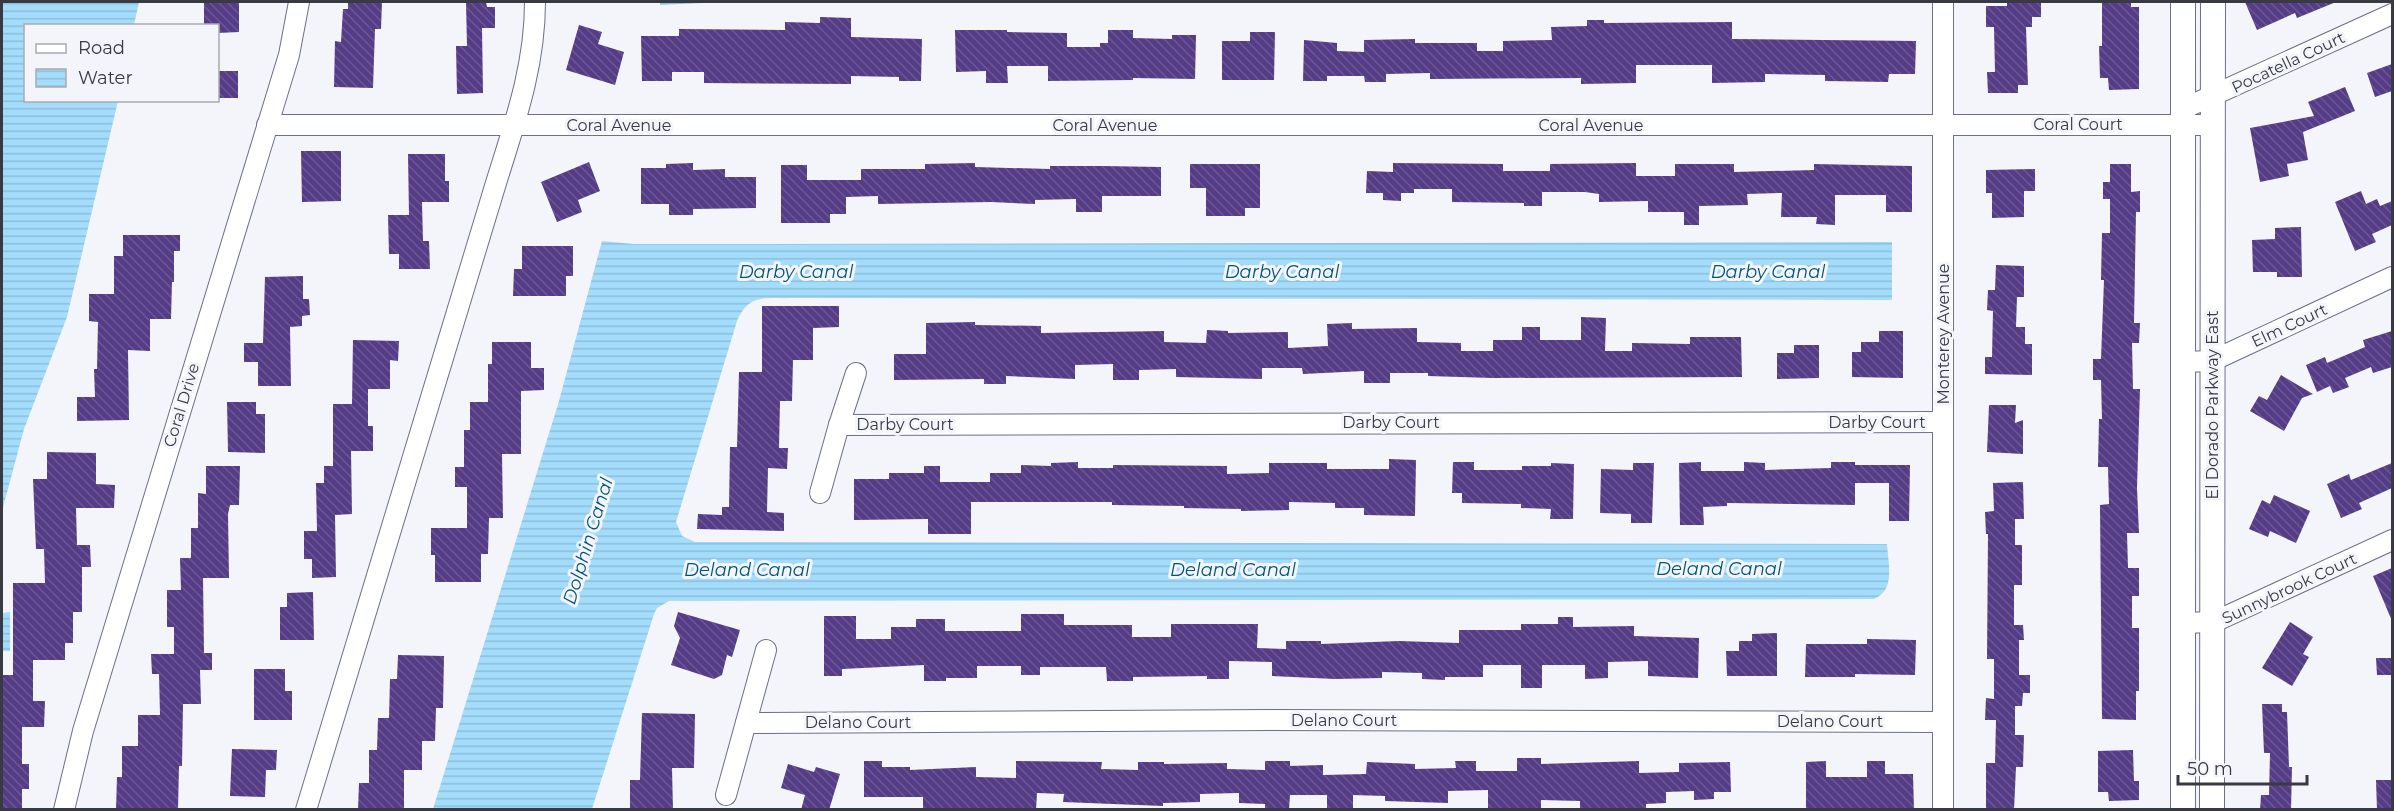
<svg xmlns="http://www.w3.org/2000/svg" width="2394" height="811" viewBox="0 0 2394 811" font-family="Montserrat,sans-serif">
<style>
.water{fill:url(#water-rules)}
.building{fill:url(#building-back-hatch)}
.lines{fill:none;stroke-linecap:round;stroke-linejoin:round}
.minor-casing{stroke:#6b7086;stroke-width:22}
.tertiary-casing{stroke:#6b7086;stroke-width:26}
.minor{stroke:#fff;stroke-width:20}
.tertiary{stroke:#fff;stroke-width:24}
.labels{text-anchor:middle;stroke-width:6;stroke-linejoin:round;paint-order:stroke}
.street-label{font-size:16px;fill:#373943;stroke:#f4f5fb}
.water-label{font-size:18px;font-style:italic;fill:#005678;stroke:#f4f5fb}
</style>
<defs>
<pattern id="water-rules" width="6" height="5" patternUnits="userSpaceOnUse" patternTransform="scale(1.5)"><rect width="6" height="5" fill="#a4dcfb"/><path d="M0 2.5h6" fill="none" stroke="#8ebed8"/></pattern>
<pattern id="building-back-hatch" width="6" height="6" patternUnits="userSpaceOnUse" patternTransform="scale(1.5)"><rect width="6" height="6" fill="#553c86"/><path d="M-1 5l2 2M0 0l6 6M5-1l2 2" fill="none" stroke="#6b5793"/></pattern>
</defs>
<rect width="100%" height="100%" fill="#f4f5fb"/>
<g class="water">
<path d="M2,2H139L134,25L26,26V100L118,101L67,317L24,429L2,511Z"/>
<path d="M660,2H1230H723L660,5Z"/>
<path d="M602,241L634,244H761L1892,242V300L792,298C766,299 749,293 737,321L676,522L682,536L695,542L1887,544C1888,563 1896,590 1874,599L669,601L657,608L654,614L592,809H433L559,401Z"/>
<path d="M10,612V651H2V613Z"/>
</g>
<g class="building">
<path d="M204,2H239V32L218,33V26H204Z"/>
<path d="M348,2H382L381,29H375L373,88L334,87L335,41L341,42L343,9H348Z"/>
<path d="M466,2H486L487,7H495V28H482L483,93L457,94L456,46H467Z"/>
<path d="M2007,2H2041V17H2032V27H2026L2028,85H2018V93H1988L1987,72H1995L1994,27H1986V6H2007Z"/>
<path d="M2102,2H2131V7H2139V89L2109,90L2108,78H2100L2099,46H2102Z"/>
<path d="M2245,2H2336L2297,18L2295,13L2257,30Z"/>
<path d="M820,17L851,18V37L922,39L921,81H899V77L851,76V84L704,83V72H672V81H642L641,36H679V29L785,30V22L820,23Z"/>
<path d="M1587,20H1604V23L1732,22V39L1916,41L1915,74H1889L1888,82L1825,81V75L1765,74V82L1712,83V65H1636V83L1581,84V78L1430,79V73L1386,74V82H1365L1364,76H1327V81H1303L1304,40L1337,43V51L1364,52V40L1415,39V43H1477V51H1503V41L1552,40L1551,27L1587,26Z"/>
<path d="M579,25L602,32L598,44L624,52L615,85L566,70Z"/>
<path d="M955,30H1007V32L1067,33V47H1100V43H1108V30H1133V38L1172,39V35H1196L1195,79L1133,78V80L1048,81V66H1007L1008,83H986V71L956,72Z"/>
<path d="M1250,32H1275L1274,80H1222V41H1250Z"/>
<path d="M2392,64V91L2375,97L2367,73Z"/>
<rect x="218" y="71" width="20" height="27"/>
<path d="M2345,87L2355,111L2303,132L2308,160L2287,164L2289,176L2260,182L2250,128L2314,116L2308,102Z"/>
<path d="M301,151H341V201L302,202Z"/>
<path d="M408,154H445V181H449V202H422L423,241H429L430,269H399V254H389L388,215H409Z"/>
<path d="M589,162L600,191L578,200L582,212L557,222L541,182Z"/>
<path d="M693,163V170L725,169V177H756V208L693,209V215H669V204H641V168H666V164Z"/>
<path d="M975,163V167L1050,169V166H1102L1161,167V196H1102V212H1076V199L1035,200V204L991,202L878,204V196L846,197V214H830V223H781V165H807V180H861V169H925V164Z"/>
<path d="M1393,163L1503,164V171H1550V164L1636,163V176H1675V164H1734V172L1814,170V164L1912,166V212H1886V195H1835V225L1816,224L1817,217H1781L1782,193L1747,194L1748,205L1699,206V225H1684V212H1648V201L1599,202V194L1585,192H1542V206H1524V203L1452,202V189H1414V193H1401V201L1383,200V193H1366L1367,171L1393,172Z"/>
<path d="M1190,164H1260V208H1245V216H1206V188H1190Z"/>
<path d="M2110,164H2131V192L2140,191V212H2136L2134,323H2140L2139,343H2132L2133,389H2140L2137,488L2139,533H2127L2128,568H2139V596H2132V628H2139V691H2136V720L2102,719L2100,505L2109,504L2108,467H2098L2099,419H2102L2101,380H2093V359H2101L2104,280H2101L2102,233H2110V199H2103V182H2110Z"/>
<path d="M2035,169V191H2024V217L1992,218V193H1986V170Z"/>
<path d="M2361,191L2366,204L2377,199L2380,206L2392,201V225L2372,234L2376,242L2355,251L2335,202Z"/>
<path d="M2301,227L2302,277H2277V272H2253L2252,240L2275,239V228Z"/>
<path d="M123,235H180V251H174V282H172L171,319H150V351L128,350L129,420L77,421V397H95L94,369H97L98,322L89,321V294H114V256H123Z"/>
<path d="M522,246H573V276H566V296H513L514,269H522Z"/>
<path d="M1996,265L2024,266V297H2017L2016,327H2025V344H2032V375L1985,374V357H1992L1993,311L1987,310L1988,290H1995Z"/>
<path d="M303,276V299H309L310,315L302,316V326L290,327L291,386H258V362H244V343H263L265,277Z"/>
<path d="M762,306H839V327L813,328V360H793L792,401H780L779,448H788L787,469L768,468L767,512L784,513V531L697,529L698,514L722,515V507H729L730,447H737L739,372H762Z"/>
<path d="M1581,317L1606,318L1605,351H1632V343L1690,344V337H1741L1742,377L1493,378L1428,376V373H1390V383H1364V371L1303,374L1302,368H1262V379L1176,377V369L1139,370V380H1113V364L1075,365V379L1006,376V384H984V379L894,380V354H926V323L975,322V325L1041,326V333L1164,331V342L1206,343L1207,330L1228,331V333L1288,332V348L1328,346L1327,324L1352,323V329L1417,328V342L1461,343V351H1493V340H1522V327H1540V340H1581Z"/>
<path d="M1879,331H1903V378L1852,377V352H1861V342H1879Z"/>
<path d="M2392,331V367L2373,373L2371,367L2345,378L2349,387L2333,393L2330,386L2317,392L2306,365L2325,357L2327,363L2365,347L2363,340Z"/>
<path d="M353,340L399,341L398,361L390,360V389H368V426H373V451H351L352,514L335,515L336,577L312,578V559H304V531H317L316,483H324V466H333V404H352Z"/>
<path d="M492,342H531V368H544V390L521,391V454H502L503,518H489L488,554H481V582H435V555H431V528H467V487H455V467H464V430H470V402H488V364H492Z"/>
<path d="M1794,345H1819V378L1777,379V353H1794Z"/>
<path d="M2281,375L2313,394L2302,398L2284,431L2250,411L2259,396L2267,400Z"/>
<path d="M227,402H256V414H265V453L228,452Z"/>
<path d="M1989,405H2016L2015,423L2023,420V454L1987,452Z"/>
<path d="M47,452L96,453V484L115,485L114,508H76L77,545H90L91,567H82V612H73V643H65V660H33V701H45L44,727H22V764H29V789H22V810H2V675H13V583H45L44,549H36L33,479H47Z"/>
<path d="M1389,459L1416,460L1415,516L1364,515V508H1335V503L1289,502V510L1241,511V509L1184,508V506L1112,505V502H971V534H928V519L854,520V479H889V473H924V466H940V482H990V473H1021V465L1051,466V463L1078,462V468H1113V465L1227,466V474L1269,473V463H1327V469H1389Z"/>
<path d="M1453,462H1474V470H1522V466H1551V463L1574,464L1573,519H1550L1551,509L1521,508V504L1462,503V493H1452Z"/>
<path d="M1701,462V471H1744V462L1765,463V470L1831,468V462H1855V465H1910L1909,521H1889V483H1855V505L1727,503V506L1703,507L1704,525H1680L1679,463Z"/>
<path d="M1633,463H1654L1652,523H1631V514L1600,513L1601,469L1633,470Z"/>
<path d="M2392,463V488L2359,503L2362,509L2341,518L2327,484L2349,474L2351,480Z"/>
<path d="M206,466H240L239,505H230L228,514L229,578H203L204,653H212V670H200L201,704H183L182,766H179L178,810H116L117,777H122V746H138V715H160L159,674H152L151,654H174V627H167V590H181L180,558H191V528H198V493L206,494Z"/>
<path d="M2023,482L2024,519H2015V545H2022V585H2014V625H2023L2024,640H2019V675H2030V693H2023L2022,706H2015V735H2024L2023,767H2016L2014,810H1986V763H1995L1996,720H1985L1986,698L1994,699V659H1987L1988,534H1986L1985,512L1994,511L1993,483Z"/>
<path d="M2274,495L2310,511L2296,543L2270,531L2268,537L2249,529L2262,500L2270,504Z"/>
<path d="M2392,568V621L2373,576Z"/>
<path d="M313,592L314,640H280V607H287V593Z"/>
<path d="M678,612L740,630L732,657L727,655L722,675L714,679L671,665L680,638L674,626Z"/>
<path d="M1021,614H1064V625H1132V637H1171V624H1258L1257,648L1286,649V641H1321V644L1399,641L1459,643V630H1521V624H1558V617H1573V627L1634,626V636L1699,638L1698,678L1648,676V661L1608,662V678L1585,679V665H1542V688H1521V665H1483V677H1445V680L1422,679V673L1382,672V678L1335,679L1272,676V662L1229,661V679H1207V676L1133,677V681H1107L1106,667H1040V675H1021V666H977V678H946V681H924V665L842,669V676H824V616H856V639H891V627H916V619H945V631H1021Z"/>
<path d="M2290,622L2313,637L2303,654L2309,657L2292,686L2262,668Z"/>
<path d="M1777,633V676H1727L1726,651H1739V641H1752V634Z"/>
<path d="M1867,639L1916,640L1915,675L1855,674V677H1805L1806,644H1867Z"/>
<path d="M398,655L444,656L443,708H436L435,741H422V770H404V810H358L359,783H369V750H377L378,718H389L390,679H397Z"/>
<path d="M2376,658H2392V675H2377Z"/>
<path d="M254,669H285V691H292V720H254Z"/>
<path d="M2262,704H2282V712H2287L2289,767H2292L2291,810H2260L2261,795H2269L2270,753H2264Z"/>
<path d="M642,713L695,714L694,768H672L673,810H630V780H640Z"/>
<path d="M232,749L277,750L276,770H266L265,797L230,796Z"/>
<path d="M2133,750L2134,781H2139V800L2109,801L2108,792H2098V751Z"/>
<path d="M1517,758H1541V764L1639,761V773L1679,772V763L1730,762L1731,792H1714V799L1694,800V791L1666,792V803L1646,804V810H1580V801L1541,800V810H1488V790L1448,791V803L1385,801V796L1353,795V810H1327V795H1290L1289,810H1265V804L1239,803V793L1200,794V802L1163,803V806L1063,802L1064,794L1037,793L1036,810H923V797H864V761H882V767H910V770L976,767V777L1016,778V761L1102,762L1101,769L1138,770V762H1164V764L1227,763V769L1265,770V761H1290V766L1323,765V775L1366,774L1367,762L1415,764V769L1456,768L1455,761H1476V771H1517Z"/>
<path d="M1826,761V777H1867V761H1885V774H1913L1914,810H1806V762Z"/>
<path d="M788,764L814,772L816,767L840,774L829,810H801L805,795L781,788Z"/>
<path d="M2376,780H2392V810H2377Z"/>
</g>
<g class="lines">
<g class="minor-casing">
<g id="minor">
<path d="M1943,2V810"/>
<path d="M2183,109L2392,14"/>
<path d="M267,125H2212"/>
<path d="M2182,362L2212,361L2392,277"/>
<path d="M839,425L1942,422"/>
<path d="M820,493L839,425L856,373"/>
<path d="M2182,623L2214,622L2392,540"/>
<path d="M746,723L1269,720L1943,722"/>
<path d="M726,795L766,650"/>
<path d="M64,810L83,731L289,55L299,2"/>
<path d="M306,810L496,183C515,122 535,66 535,2"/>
</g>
</g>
<g class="tertiary-casing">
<g id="tertiary">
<path d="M2183,810V2"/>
<path d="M2212,810L2213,2"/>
</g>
</g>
<use href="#minor" class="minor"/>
<use href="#tertiary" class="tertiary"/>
</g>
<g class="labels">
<g class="street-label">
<text transform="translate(2288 62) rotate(-25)" y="6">Pocatella Court</text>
<text x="2078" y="130">Coral Court</text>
<text x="619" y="131">Coral Avenue</text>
<text x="1105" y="131">Coral Avenue</text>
<text x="1591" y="131">Coral Avenue</text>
<text transform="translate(2289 325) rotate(-25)" y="6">Elm Court</text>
<text transform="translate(1943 334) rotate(-90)" y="6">Monterey Avenue</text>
<text transform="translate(181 405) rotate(-73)" y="6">Coral Drive</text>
<text transform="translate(2212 405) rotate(-90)" y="6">El Dorado Parkway East</text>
<text x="1391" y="428">Darby Court</text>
<text x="1877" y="428">Darby Court</text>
<text x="905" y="430">Darby Court</text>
<text transform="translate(2289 588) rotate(-25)" y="6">Sunnybrook Court</text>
<text x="1344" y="726">Delano Court</text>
<text x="1830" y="727">Delano Court</text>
<text x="858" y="728">Delano Court</text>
</g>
<g class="water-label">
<text x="796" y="278">Darby Canal</text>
<text x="1282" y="278">Darby Canal</text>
<text x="1768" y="278">Darby Canal</text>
<text transform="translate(588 541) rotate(-73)" y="6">Dolphin Canal</text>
<text x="1719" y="575">Deland Canal</text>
<text x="747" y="576">Deland Canal</text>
<text x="1233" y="576">Deland Canal</text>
</g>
</g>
<rect width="2394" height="811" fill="none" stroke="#373943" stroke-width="6"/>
<rect x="24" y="24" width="195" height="78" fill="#f4f5fb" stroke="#a8aab1" stroke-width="1.5"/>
<rect x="36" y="44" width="30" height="9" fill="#ffffff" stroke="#a8aab1" stroke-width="1.5"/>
<text x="78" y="54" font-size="18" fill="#373943">Road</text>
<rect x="36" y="69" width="30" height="18" fill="url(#water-rules)" stroke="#a8aab1" stroke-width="1.5"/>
<text x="78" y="84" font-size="18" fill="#373943">Water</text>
<path d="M2178 775v9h129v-9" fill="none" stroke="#373943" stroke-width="3"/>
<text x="2187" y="775" font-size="18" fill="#373943" stroke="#f4f5fb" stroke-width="4.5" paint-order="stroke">50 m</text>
</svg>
